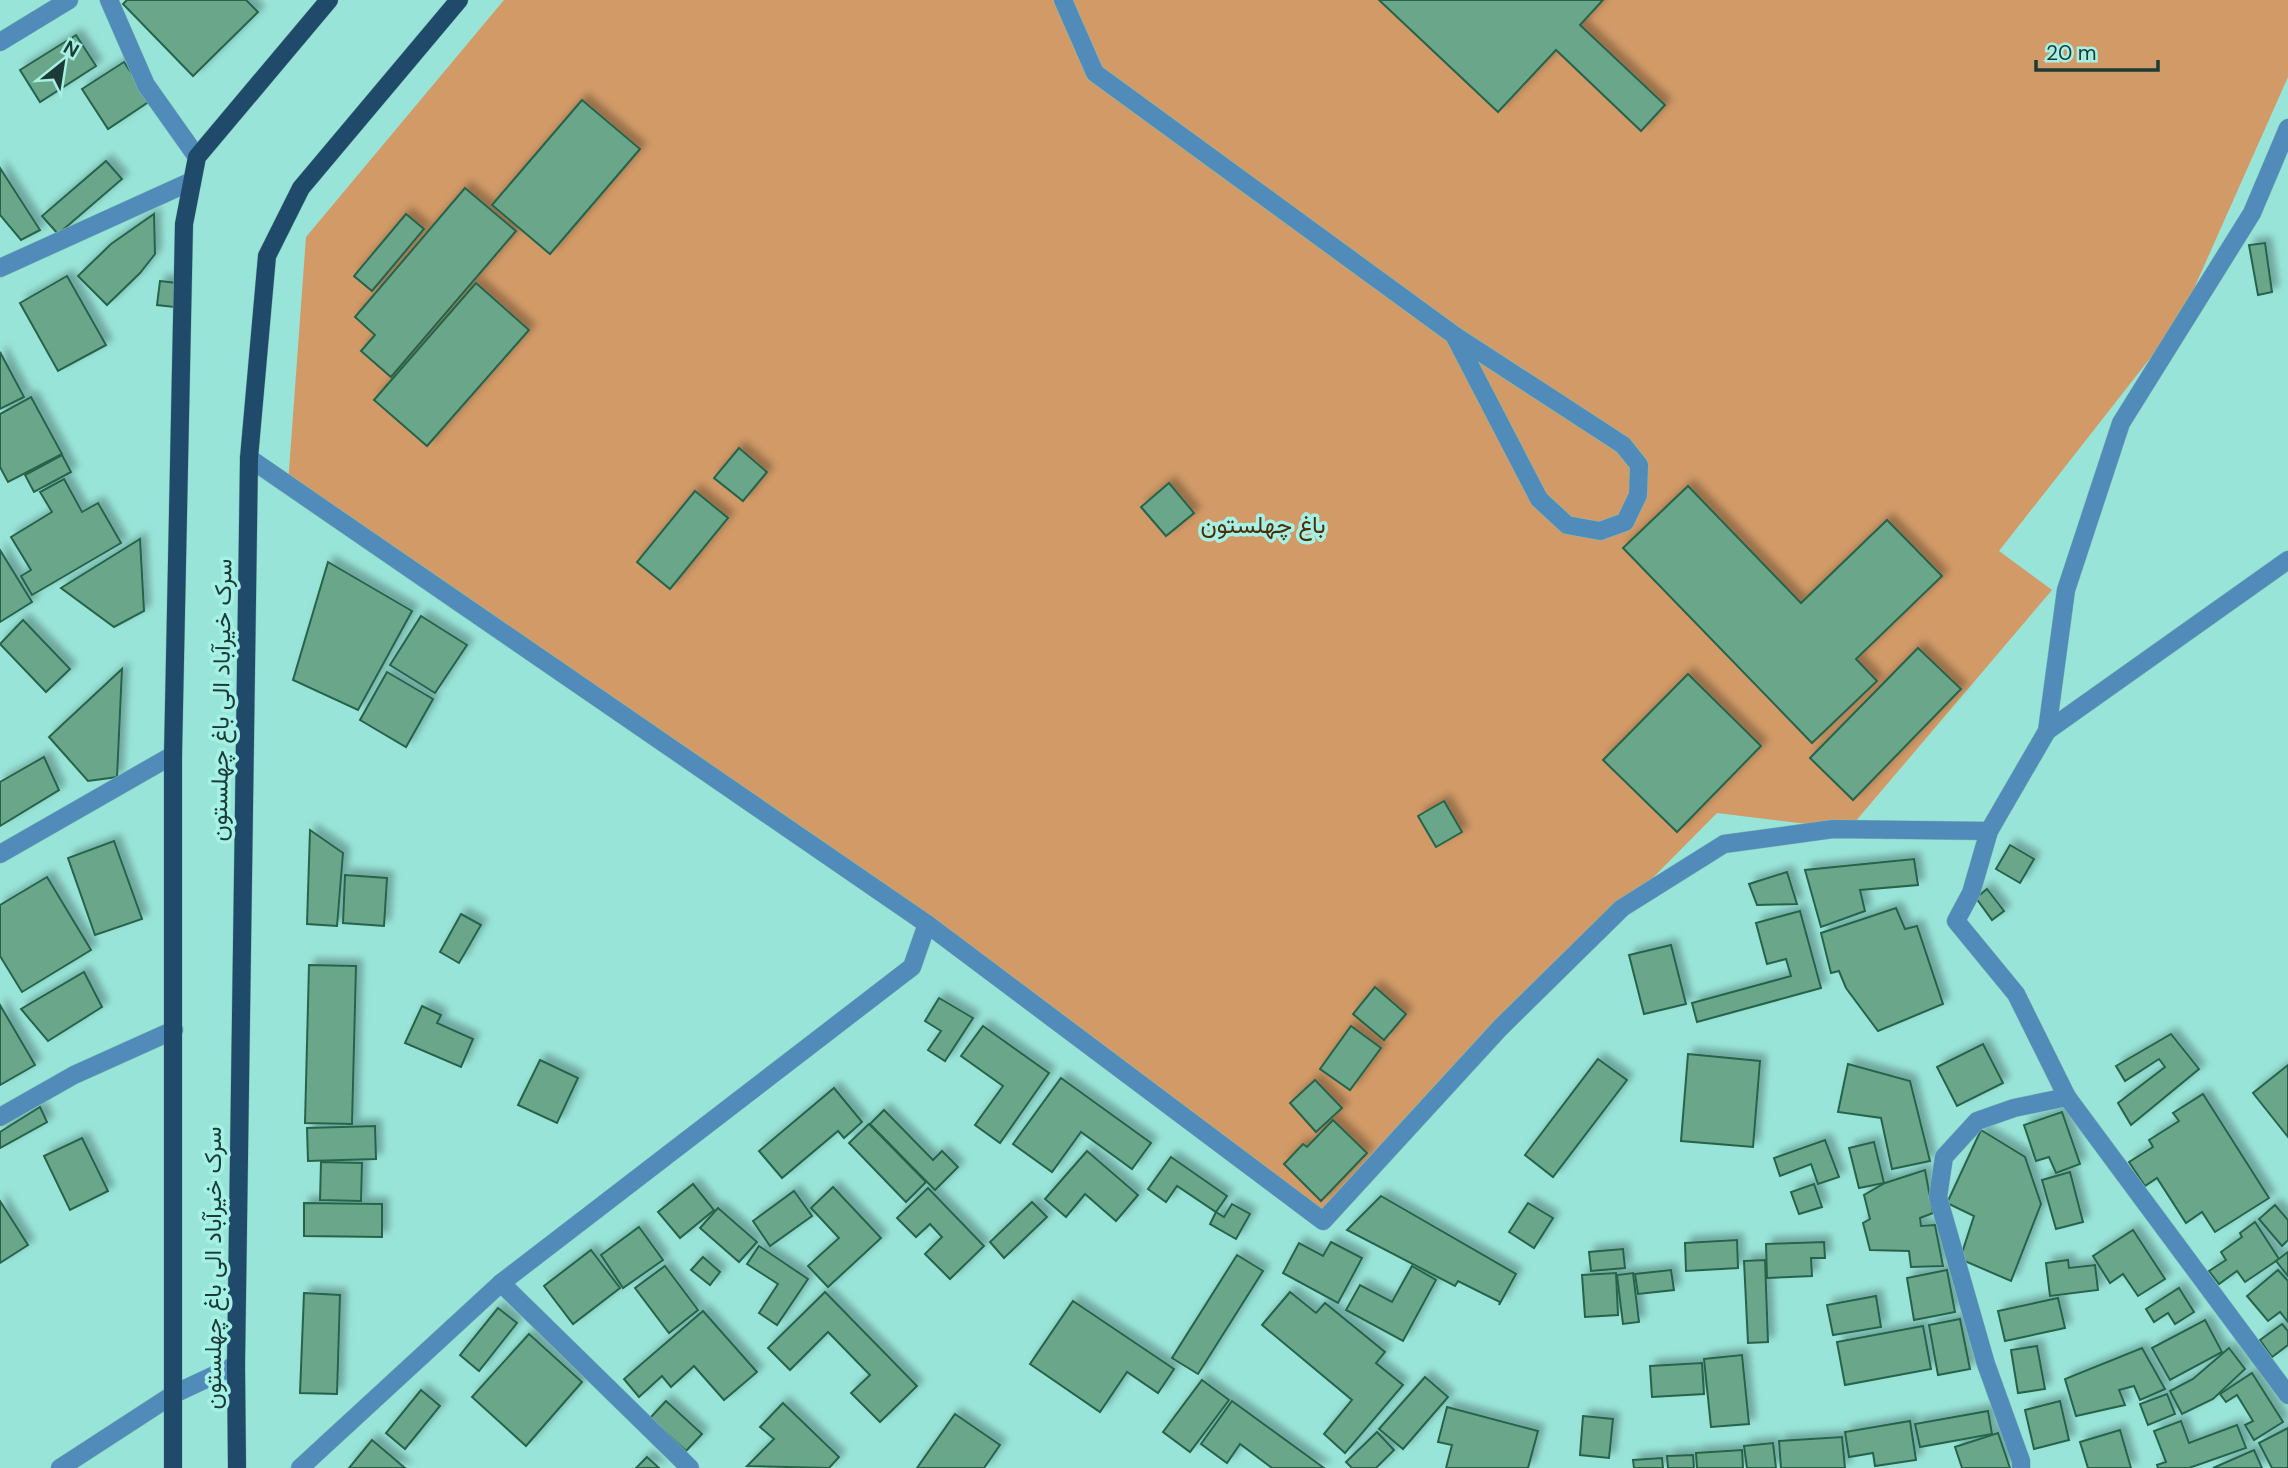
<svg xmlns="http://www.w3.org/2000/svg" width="2288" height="1468" viewBox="0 0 2288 1468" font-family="'DM Sans',Vazirmatn,sans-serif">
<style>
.green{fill:#d19a67}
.building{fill:#6aa68a;stroke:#27644b;stroke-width:2;filter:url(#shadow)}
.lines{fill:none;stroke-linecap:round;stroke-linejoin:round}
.minor-casing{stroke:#7ebfb4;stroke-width:19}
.major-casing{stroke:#7ebfb4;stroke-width:19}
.minor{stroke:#508bb9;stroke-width:18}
.major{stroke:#204a6a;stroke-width:18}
.labels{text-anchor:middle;stroke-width:7;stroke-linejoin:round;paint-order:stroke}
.park-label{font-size:24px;fill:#4f2c05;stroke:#a6f1e5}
.street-label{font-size:24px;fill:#1c3b36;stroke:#a6f1e5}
</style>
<defs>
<filter id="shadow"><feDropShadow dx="6" dy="-6" stdDeviation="3.5" flood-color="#0004"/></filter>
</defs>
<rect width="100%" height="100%" fill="#99e4d8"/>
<path class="green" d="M504,0H2288V77L2180,320L1999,551L2052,590L1849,829L1717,813L1324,1210L288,484L306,237Z"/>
<g class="building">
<path d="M127,0H246L258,12L193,76L123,4Z"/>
<path d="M1379,0H1603L1580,25L1665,105L1641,131L1556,50L1498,112Z"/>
<path d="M76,35L96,66L40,102L20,70Z"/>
<path d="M124,62L150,101L108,129L82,89Z"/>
<path d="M582,100L640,149L550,254L492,205Z"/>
<path d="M106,161L122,179L58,234L42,216Z"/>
<path d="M0,168L40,230L21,240L0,215Z"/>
<path d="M465,188L516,231L391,377L361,351L375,335L355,317Z"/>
<path d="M154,214L155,254L140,273L107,305L78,276L111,244Z"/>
<path d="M406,214L424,229L372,291L354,276Z"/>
<path d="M2265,243L2272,292L2258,295L2249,245Z"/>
<path d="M67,276L106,345L58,371L20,303Z"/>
<path d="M160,281L177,283L174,307L157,305Z"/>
<path d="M476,283L529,330L427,446L374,400Z"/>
<path d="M0,352L24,397L0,409Z"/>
<path d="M31,397L62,454L8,482L0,467V414Z"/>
<path d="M739,448L767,472L743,501L714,478Z"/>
<path d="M62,455L71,472L34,492L25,475Z"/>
<path d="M64,479L82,512L98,503L121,543L32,595L21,576L31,570L11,537L52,512L40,492Z"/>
<path d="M1169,483L1194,513L1166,536L1141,507Z"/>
<path d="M1688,486L1801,603L1887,520L1942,576L1856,659L1877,681L1812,743L1623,548Z"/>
<path d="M695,491L728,518L670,589L637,562Z"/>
<path d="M140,539L144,611L114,627L61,588Z"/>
<path d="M0,550L32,602L0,622Z"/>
<path d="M328,562L412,611L358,710L293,680Z"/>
<path d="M421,616L467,645L435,693L390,665Z"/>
<path d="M23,620L70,669L46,692L0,644Z"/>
<path d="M1918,648L1961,689L1853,800L1810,758Z"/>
<path d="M122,669L117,777L88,781L49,737Z"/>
<path d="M387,672L433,699L406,747L360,720Z"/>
<path d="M1688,674L1761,746L1677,832L1603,760Z"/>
<path d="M44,757L59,790L0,826V782Z"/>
<path d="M1444,801L1462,832L1436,847L1418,816Z"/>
<path d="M310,830L343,853L337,926L307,924Z"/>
<path d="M114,841L142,919L95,935L68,858Z"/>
<path d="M2010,845L2034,859L2020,883L1996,869Z"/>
<path d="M1914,859L1918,885L1860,890L1865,911L1821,927L1805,870Z"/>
<path d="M1787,872L1797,904L1757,905L1749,884Z"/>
<path d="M345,875L387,878L384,926L343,923Z"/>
<path d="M47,877L91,950L22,992L0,956V905Z"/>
<path d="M1987,889L2004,911L1992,920L1976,898Z"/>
<path d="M1896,908L1905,929L1917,926L1943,1004L1878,1031L1846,988L1839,971L1831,973L1821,933Z"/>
<path d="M1800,911L1821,988L1697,1022L1692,1003L1791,976L1786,959L1767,964L1756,923Z"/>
<path d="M461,914L481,925L459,963L440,952Z"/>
<path d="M1671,945L1686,1004L1644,1014L1629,955Z"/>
<path d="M309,965L356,966L352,1124L305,1123Z"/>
<path d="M84,972L102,1007L48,1041L21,1009Z"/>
<path d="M1375,987L1406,1014L1384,1040L1353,1014Z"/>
<path d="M939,998L973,1018L945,1061L928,1050L941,1031L925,1021Z"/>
<path d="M0,1005L35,1065L0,1085Z"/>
<path d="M422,1006L441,1015L437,1023L473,1039L461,1067L405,1043Z"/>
<path d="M983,1026L1049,1073L1000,1143L975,1125L1003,1086L961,1056Z"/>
<path d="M1351,1026L1381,1048L1350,1090L1320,1069Z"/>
<path d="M2171,1034L2199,1069L2131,1125L2118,1103L2165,1067L2159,1059L2125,1081L2116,1066Z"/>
<path d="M1983,1044L2003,1083L1957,1106L1937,1067Z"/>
<path d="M1688,1054L1760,1061L1753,1147L1681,1141Z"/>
<path d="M1598,1059L1627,1080L1553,1177L1525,1155Z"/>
<path d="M540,1060L578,1078L557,1123L518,1105Z"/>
<path d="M1848,1064L1910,1081L1930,1161L1892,1169L1881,1118L1838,1112Z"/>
<path d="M2288,1065V1137L2253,1093Z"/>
<path d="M1061,1078L1151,1143L1132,1169L1081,1132L1052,1172L1013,1144Z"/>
<path d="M1315,1080L1342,1108L1316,1132L1290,1103Z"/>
<path d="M834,1088L862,1122L844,1138L838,1131L782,1178L759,1151Z"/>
<path d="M2203,1094L2269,1198L2215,1232L2202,1212L2186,1223L2157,1178L2145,1186L2129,1162L2153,1147L2149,1140L2179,1121L2173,1113Z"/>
<path d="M40,1107L47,1122L0,1148V1132Z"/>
<path d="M884,1110L933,1160L942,1151L958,1167L935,1190L870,1124Z"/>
<path d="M2062,1112L2080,1164L2056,1173L2049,1157L2036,1161L2024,1125Z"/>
<path d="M1333,1120L1367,1153L1321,1201L1284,1164L1303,1144L1307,1147Z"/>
<path d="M869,1124L926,1182L906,1202L849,1143Z"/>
<path d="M375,1126L376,1159L308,1161L307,1128Z"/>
<path d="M1981,1130L2025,1157L2041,1204L2011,1281L1960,1259L1974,1216L1947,1203Z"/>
<path d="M82,1138L108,1191L70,1210L44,1156Z"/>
<path d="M1825,1140L1839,1177L1818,1184L1811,1164L1780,1176L1774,1158Z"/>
<path d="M1874,1142L1884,1183L1859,1188L1849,1148Z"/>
<path d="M1087,1151L1138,1195L1116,1221L1085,1194L1066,1217L1045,1199Z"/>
<path d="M1171,1157L1227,1196L1216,1212L1177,1186L1166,1202L1148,1189Z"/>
<path d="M321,1162L362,1163L361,1201L320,1200Z"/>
<path d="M1925,1170L1933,1213L1920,1218L1921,1226L1935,1225L1943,1266L1911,1267L1909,1251L1870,1250L1863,1223L1870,1219L1864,1195L1885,1183Z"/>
<path d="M2070,1172L2083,1222L2056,1229L2042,1180Z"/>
<path d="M693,1184L714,1210L680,1238L658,1212Z"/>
<path d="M1814,1184L1822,1207L1799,1214L1791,1192Z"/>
<path d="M833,1187L881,1238L828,1287L808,1266L839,1238L811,1208Z"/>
<path d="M928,1188L984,1246L950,1279L925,1254L942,1237L930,1224L916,1237L897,1218Z"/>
<path d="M794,1191L812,1216L770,1246L753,1221Z"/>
<path d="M1381,1196L1516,1274L1499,1305L1500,1302L1458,1281L1455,1286L1347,1230Z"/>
<path d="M0,1201L28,1245L0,1263Z"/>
<path d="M1032,1202L1047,1217L1004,1258L990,1242Z"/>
<path d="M304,1203L382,1204V1237L304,1236Z"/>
<path d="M1528,1203L1553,1218L1534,1248L1509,1232Z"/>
<path d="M1232,1204L1250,1214L1236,1239L1210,1224L1216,1212L1224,1217Z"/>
<path d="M2275,1205L2288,1220V1240L2282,1246L2259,1219Z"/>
<path d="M718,1208L757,1242L739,1262L700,1228Z"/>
<path d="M2255,1222L2279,1259L2245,1282L2237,1271L2219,1284L2209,1271L2226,1260L2221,1252L2242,1237L2240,1233Z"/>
<path d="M639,1227L663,1260L623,1288L601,1255Z"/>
<path d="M2133,1230L2165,1279L2138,1296L2123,1274L2110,1283L2093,1256Z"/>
<path d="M1737,1240L1738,1268L1686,1271L1685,1243Z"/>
<path d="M1331,1242L1362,1258L1338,1303L1283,1273L1299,1243L1323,1256Z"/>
<path d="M1824,1242L1825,1258H1811L1812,1276L1767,1278L1766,1244Z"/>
<path d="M759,1246L808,1279L777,1325L759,1313L778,1284L747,1264Z"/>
<path d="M1623,1249L1625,1268L1591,1271L1589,1252Z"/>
<path d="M591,1250L620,1288L573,1324L544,1286Z"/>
<path d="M2288,1252V1276L2276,1261Z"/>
<path d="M1237,1255L1263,1271L1198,1374L1172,1358Z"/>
<path d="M703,1257L720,1272L710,1285L691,1270Z"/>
<path d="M1765,1260L1768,1342L1748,1343L1744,1261Z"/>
<path d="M2068,1260L2069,1268L2095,1265L2098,1290L2050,1296L2046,1263Z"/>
<path d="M665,1266L698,1310L669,1333L635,1288Z"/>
<path d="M1412,1266L1436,1280L1403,1341L1346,1310L1360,1285L1392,1302Z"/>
<path d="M1671,1270L1674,1290L1638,1294L1635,1274Z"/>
<path d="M1947,1270L1955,1312L1914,1320L1907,1278Z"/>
<path d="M2278,1270L2288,1281V1322L2280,1312L2268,1321L2247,1296Z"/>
<path d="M1616,1273L1618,1315L1585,1317L1582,1275Z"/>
<path d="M1633,1273L1639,1322L1623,1324L1617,1275Z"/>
<path d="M2179,1288L2194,1312L2175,1324L2168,1313L2154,1322L2146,1309Z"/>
<path d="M825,1292L917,1386L880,1422L851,1393L870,1375L828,1332L790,1370L768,1348Z"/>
<path d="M1290,1292L1316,1313L1325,1303L1385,1352L1376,1363L1403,1385L1345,1453L1324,1434L1352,1400L1262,1325Z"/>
<path d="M304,1293L340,1295L337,1394L300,1393Z"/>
<path d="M1876,1296L1881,1327L1833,1335L1827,1305Z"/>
<path d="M2058,1298L2065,1328L2005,1341L1998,1311Z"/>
<path d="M1073,1301L1174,1369L1158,1393L1127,1372L1100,1412L1030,1364Z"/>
<path d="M498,1308L517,1323L479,1371L460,1355Z"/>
<path d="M703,1311L757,1372L724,1400L694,1366L671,1387L662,1376L639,1397L624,1379Z"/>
<path d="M1960,1319L1970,1369L1938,1375L1929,1325Z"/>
<path d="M2205,1320L2222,1352L2170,1380L2152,1348Z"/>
<path d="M2282,1324L2288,1331V1345L2272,1357L2260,1340Z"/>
<path d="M1923,1326L1931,1369L1845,1385L1837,1342Z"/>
<path d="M529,1334L582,1382L526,1446L472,1397Z"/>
<path d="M2037,1346L2045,1389L2018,1393L2011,1350Z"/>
<path d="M2142,1348L2165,1389L2140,1400L2134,1386L2119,1390L2125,1405L2076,1416L2065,1379Z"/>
<path d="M2229,1348L2245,1369L2213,1399L2182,1414L2170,1391L2193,1379Z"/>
<path d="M1742,1355L1749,1424L1711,1427L1704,1359Z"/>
<path d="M1702,1363L1704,1394L1652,1397L1650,1366Z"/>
<path d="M2252,1373L2283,1422L2254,1440L2245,1425L2253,1421L2237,1395L2226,1402L2220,1394Z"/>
<path d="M1425,1377L1448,1397L1403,1449L1379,1429Z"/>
<path d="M1202,1380L1229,1400L1190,1452L1163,1432Z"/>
<path d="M421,1390L440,1406L405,1449L386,1433Z"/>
<path d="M2167,1394L2175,1414L2148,1425L2140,1404Z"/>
<path d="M666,1401L702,1434L686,1451L650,1418Z"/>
<path d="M1232,1401L1324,1468H1272L1240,1444L1227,1463L1201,1444Z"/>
<path d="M2060,1401L2069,1440L2034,1449L2025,1410Z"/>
<path d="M783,1403L839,1457L829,1468L747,1466L774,1439L760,1427Z"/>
<path d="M1447,1407L1538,1431L1528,1468H1446L1452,1445L1438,1442Z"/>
<path d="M1988,1411L1992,1434L1920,1447L1915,1424Z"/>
<path d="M955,1414L1000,1445L984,1468H917Z"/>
<path d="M1583,1416L1613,1419L1609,1458L1580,1455Z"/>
<path d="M1910,1421L1916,1460L1875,1466L1873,1453L1849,1457L1845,1432Z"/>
<path d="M2181,1421L2189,1443L2237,1425L2246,1448L2189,1468H2158L2157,1465L2166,1462L2154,1431Z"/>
<path d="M2288,1428V1468H2272L2259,1443Z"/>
<path d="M2120,1430L2131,1468H2088L2080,1442Z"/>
<path d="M1377,1432L1394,1450L1376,1468H1352L1346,1462Z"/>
<path d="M1998,1433L2010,1468H1962L1955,1447Z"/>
<path d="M1842,1437L1845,1468H1781L1779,1441Z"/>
<path d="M372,1440L405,1468H349Z"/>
<path d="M1773,1443L1776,1468H1747L1744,1446Z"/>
<path d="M1742,1450L1743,1468H1697L1696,1453Z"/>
<path d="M2254,1450L2262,1468H2213Z"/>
<path d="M1693,1455L1694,1468H1668L1667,1456Z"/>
<path d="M647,1457L659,1468H636Z"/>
<path d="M1662,1458L1663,1468H1634L1633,1460Z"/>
</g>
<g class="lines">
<g class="minor-casing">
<g id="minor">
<path d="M109,0L146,85L197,157"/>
<path d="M1063,0L1095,73L1454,335L1623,445L1639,465L1638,495L1625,522L1600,531L1567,525L1539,499L1454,335"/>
<path d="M0,42L69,0"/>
<path d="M2288,128L2252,213L2121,423L2066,590L2047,731L1989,831L1971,893L1956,921L2016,994L2067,1097L2288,1395"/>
<path d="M0,268L192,181"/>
<path d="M249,458L927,924L1323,1221L1500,1028L1622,908L1724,844L1833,829L1989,831"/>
<path d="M2047,731L2288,560"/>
<path d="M0,854L173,755"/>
<path d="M0,1117L74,1075L174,1030"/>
<path d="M501,1283L690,1468"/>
<path d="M60,1468L174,1394L236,1365"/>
<path d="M300,1468L501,1283L912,967L927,924"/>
<path d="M2021,1468V1461L1986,1364L1938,1197L1944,1157L1977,1121L2014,1108L2067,1097"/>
</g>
</g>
<g class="major-casing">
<g id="major">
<path d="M173,1468V755L184,224L197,157L329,0"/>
<path d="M237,1468L236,1365L249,458L267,256L301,188L459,0"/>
</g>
</g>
<use href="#minor" class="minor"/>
<use href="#major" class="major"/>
</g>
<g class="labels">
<g class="park-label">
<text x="1263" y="533">باغ چهلستون</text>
</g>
<g class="street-label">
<text transform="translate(221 700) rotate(-89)" y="8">سرک خیرآباد الی باغ چهلستون</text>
<text transform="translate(213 1268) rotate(-90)" y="8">سرک خیرآباد الی باغ چهلستون</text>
</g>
</g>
<g transform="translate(63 63) rotate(30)" stroke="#a6f1e5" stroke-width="5" paint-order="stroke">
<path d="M0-5L12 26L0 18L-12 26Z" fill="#1c3b36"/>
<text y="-10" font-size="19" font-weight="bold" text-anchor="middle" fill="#1c3b36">N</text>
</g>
<path d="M2036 60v10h122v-10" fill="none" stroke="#1c3b36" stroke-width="3.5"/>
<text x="2046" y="60" font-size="21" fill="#1c3b36" stroke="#a6f1e5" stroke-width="5" paint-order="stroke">20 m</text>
</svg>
